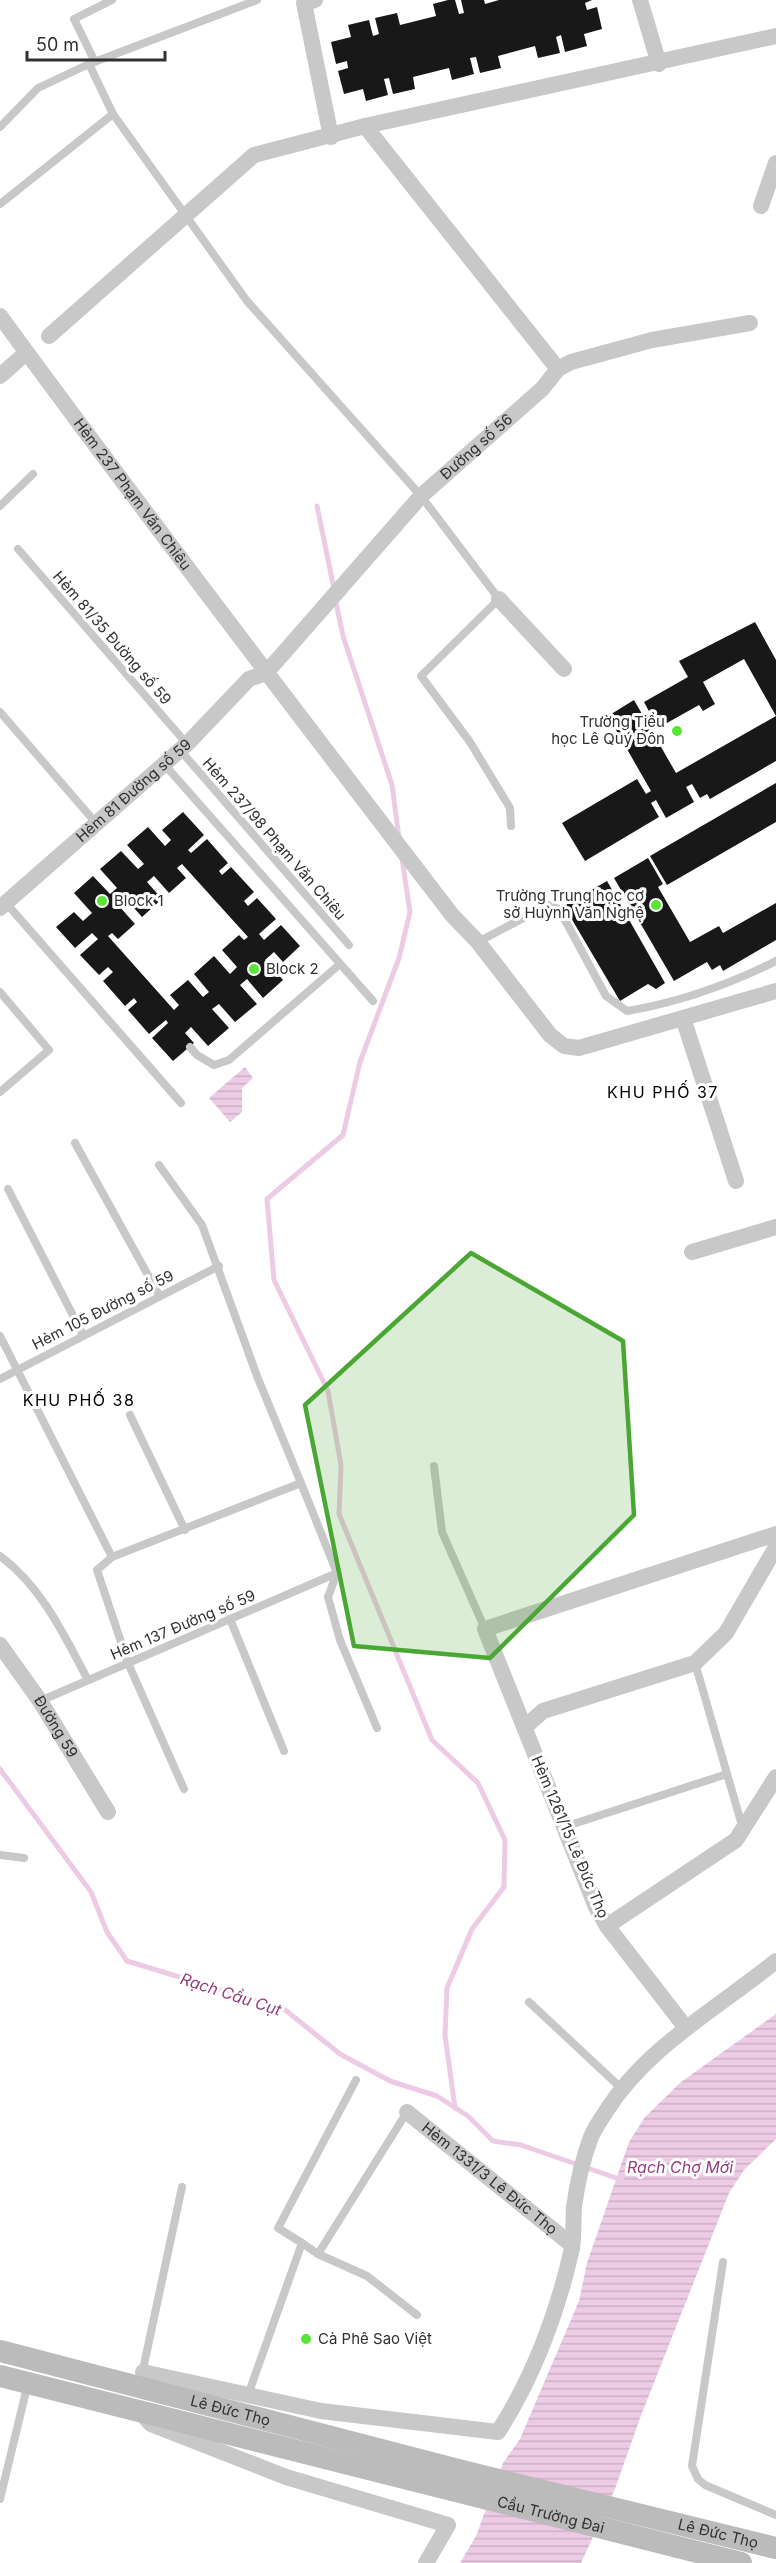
<svg xmlns="http://www.w3.org/2000/svg" width="776" height="2563" viewBox="0 0 776 2563" font-family="Inter,sans-serif">
<style>
.water{fill:url(#water-rules)}
.lines{fill:none;stroke-linecap:round;stroke-linejoin:round}
.stream{stroke:#edcbe4;stroke-width:5}
.building{fill:#181818;fill-rule:evenodd}
.service{stroke:#c8c8c8;stroke-width:8}
.minor{stroke:#c8c8c8;stroke-width:16}
.secondary{stroke:#bbb;stroke-width:22}
.marked{fill:#4aa733;fill-opacity:0.2;stroke:#4aa733;stroke-width:4.5;stroke-linejoin:round}
.poi-dot{fill:#57e634;stroke:#fff;stroke-width:2}
.labels{text-anchor:middle;stroke-width:6;stroke-linejoin:round;paint-order:stroke}
.street-label{font-size:15px;fill:#313131;stroke:#fff}
.poi-label{font-size:15px;fill:#313131;stroke:#fff;text-anchor:start}
.neighbourhood-label{font-size:16px;letter-spacing:1.5px;fill:#000;stroke:#fff}
.water-label{font-size:16px;font-style:italic;fill:#943d7d;stroke:#fff}
</style>
<defs>
<pattern id="water-rules" width="6" height="5" patternUnits="userSpaceOnUse" patternTransform="scale(1.5)"><rect width="6" height="5" fill="#edcbe4"/><path d="M0 2.5h6" fill="none" stroke="#ccafc4"/></pattern>
</defs>
<rect width="100%" height="100%" fill="#fff"/>
<g class="water">
<path d="M245,1067L253,1078L242,1088V1112L230,1122L209,1098Z"/>
<path d="M776,2014V2139L744,2170L729,2193L640,2418L615,2489L581,2563H460L476,2536L503,2463L520,2439L579,2301L587,2263L629,2142L645,2117L681,2082Z"/>
</g>
<g class="lines">
<g class="stream">
<path d="M317,506L334,589"/>
<path d="M335,598L343,636L392,785L399,838"/>
<path d="M402,859L410,912L399,958L360,1062L343,1135L267,1199L274,1280L328,1391L341,1465L339,1514L432,1740L478,1783L505,1840L504,1887L472,1929L447,1988L445,2035L455,2108"/>
<path d="M0,1769L91,1892L107,1932L127,1961L284,2009L340,2054L390,2081L437,2096L468,2116L493,2141L521,2145L622,2180"/>
</g>
</g>
<g class="building">
<path d="M448,0H455L459,14L464,13L461,0H484L485,4L499,0H592L585,3L587,10L597,7L602,29L584,34L587,46L565,52L561,35L556,37L560,53L538,58L535,46L498,56L501,68L480,73L476,57L470,58L474,74L452,80L449,68L413,77L415,89L393,94L389,78L384,79L388,95L366,101L363,89L344,94L338,71L348,68L347,61L336,64L331,42L351,37L348,25L369,20L373,36L379,34L375,18L397,13L400,25L436,16L433,4Z"/>
<path d="M755,622L776,660V716L744,659L703,682L715,704L703,711L699,705L658,728L644,702L688,677L679,661Z"/>
<path d="M634,700L676,773L776,716V761L710,799L707,794L700,798L692,784L686,787L694,802L666,818L656,800L651,803L659,817L585,861L562,823L637,779L646,794L651,791L608,716Z"/>
<path d="M776,783V822L667,885L650,856Z"/>
<path d="M183,812L204,835L188,850L191,853L207,839L228,863L219,871L222,875L231,867L254,892L244,901L248,906L257,898L276,919L259,934L264,940L281,925L300,946L283,962L274,952L265,960L283,980L263,998L247,979L240,985L257,1004L235,1022L219,1004L212,1009L229,1028L208,1046L191,1027L185,1033L194,1043L173,1061L152,1038L168,1023L166,1020L149,1034L128,1010L137,1002L134,998L125,1006L103,981L113,972L108,967L99,975L80,955L98,939L92,933L75,948L56,927L74,912L83,921L92,913L74,893L93,876L110,894L117,888L100,869L121,851L138,869L144,864L127,845L148,827L165,846L171,840L162,830ZM182,864L248,937L244,940L239,935L222,950L237,967L230,974L214,956L194,974L209,992L203,997L188,980L170,995L179,1005L174,1010L108,936L112,933L118,939L135,924L119,906L126,899L142,917L162,899L147,882L154,876L169,893L186,878L177,868Z"/>
<path d="M648,858L663,884L658,887L690,942L719,926L723,933L776,903V940L723,971L720,965L712,970L707,962L674,981L614,878Z"/>
<path d="M607,881L665,983L656,989L648,984L620,1001L564,906Z"/>
</g>
<g class="lines">
<g class="service">
<path d="M95,62L74,19L112,0"/>
<path d="M89,64L113,114L247,301L421,496L499,599L421,676L470,742L510,808L511,826"/>
<path d="M0,127L38,88L89,64L257,0"/>
<path d="M0,204L113,114"/>
<path d="M0,506L33,474"/>
<path d="M18,549L187,744"/>
<path d="M0,712L96,823"/>
<path d="M180,750L349,945"/>
<path d="M164,764L373,1001"/>
<path d="M6,903L181,1103"/>
<path d="M478,942L548,905L559,909L606,996L627,1011C680,1002 728,985 776,961"/>
<path d="M0,992L49,1050L0,1092"/>
<path d="M190,1047L197,1055L214,1065L229,1060L340,964"/>
<path d="M75,1143L159,1295"/>
<path d="M159,1165L202,1225L257,1376L301,1483"/>
<path d="M8,1189L83,1335"/>
<path d="M0,1336L112,1557"/>
<path d="M0,1379L219,1266"/>
<path d="M130,1415L185,1530"/>
<path d="M434,1466L442,1532L485,1629"/>
<path d="M0,1556C42,1587 64,1635 88,1680"/>
<path d="M230,1619L284,1751"/>
<path d="M695,1663L743,1829"/>
<path d="M40,1701L337,1573"/>
<path d="M184,1789L128,1663L97,1570L112,1557L301,1483L337,1573L328,1597L340,1640L377,1728"/>
<path d="M564,1827L727,1774"/>
<path d="M0,1855L24,1858"/>
<path d="M529,2002L621,2088"/>
<path d="M302,2243L318,2254L407,2112"/>
<path d="M318,2254L367,2276L417,2315"/>
<path d="M723,2262L692,2466L698,2479L705,2485L776,2515"/>
<path d="M142,2374L182,2187"/>
<path d="M248,2395L302,2243L278,2228L356,2080"/>
<path d="M0,2499L28,2383"/>
</g>
<g class="minor">
<path d="M315,0L304,3L331,137"/>
<path d="M640,0L659,64"/>
<path d="M365,126L558,369"/>
<path d="M761,206L776,163"/>
<path id="s1" d="M0,316C148,518 300,717 452,915L478,942L550,1035L564,1046L579,1048L776,991"/>
<path d="M49,336L254,155L365,126L776,36"/>
<path d="M0,376L26,353"/>
<path d="M499,599L564,669"/>
<path id="s2" d="M0,908L187,744L249,679L266,673L421,496L542,389L558,369L571,362L652,340L750,323"/>
<path d="M683,1018L736,1181"/>
<path d="M692,1252L776,1227"/>
<path id="s3" d="M0,1645L40,1701L108,1812"/>
<path d="M525,1727L543,1711L695,1663L726,1633L776,1547"/>
<path d="M607,1926L736,1840L776,1777"/>
<path d="M686,2028L607,1926L596,1907L485,1629L776,1534"/>
<path id="s4" d="M407,2112L572,2245"/>
<path d="M143,2372L321,2411L498,2432C533,2378 558,2312 572,2248C574,2235 573,2221 574,2207C577,2185 583,2158 591,2137C594,2129 600,2121 605,2113C646,2047 717,2009 776,1961"/>
<path d="M143,2415L151,2424L286,2477L448,2525L426,2563"/>
</g>
<g class="secondary">
<path id="s5" d="M0,2351L462,2471L776,2548"/>
<path id="s6" d="M0,2376L741,2563"/>
</g>
</g>
<path class="marked" d="M471,1253L623,1341L634,1515L490,1658L354,1646L305,1405Z"/>
<g class="poi-dot">
<circle cx="677" cy="731" r="6"/>
<circle cx="102" cy="901" r="6"/>
<circle cx="656" cy="905" r="6"/>
<circle cx="254" cy="969" r="6"/>
<circle cx="306" cy="2339" r="6"/>
</g>
<g class="labels">
<g class="street-label">
<text dy="5" stroke="none"><textPath href="#s2" startOffset="666">Đường số 56</textPath></text>
<text dy="5" stroke="none"><textPath href="#s1" startOffset="222">Hẻm 237 Phạm Văn Chiêu</textPath></text>
<text transform="translate(112 638) rotate(49)" y="5">Hẻm 81/35 Đường số 59</text>
<text dy="5" stroke="none"><textPath href="#s2" startOffset="178">Hẻm 81 Đường số 59</textPath></text>
<text transform="translate(274 839) rotate(49)" y="5">Hẻm 237/98 Phạm Văn Chiêu</text>
<text transform="translate(103 1310) rotate(-27)" y="5">Hẻm 105 Đường số 59</text>
<text transform="translate(183 1625) rotate(-23)" y="5">Hẻm 137 Đường số 59</text>
<text dy="5" stroke="none"><textPath href="#s3" startOffset="99">Đường 59</textPath></text>
<text transform="translate(570 1837) rotate(67)" y="5">Hẻm 1261/15 Lê Đức Thọ</text>
<text dy="5" stroke="none"><textPath href="#s4" startOffset="106">Hẻm 1331/3 Lê Đức Thọ</textPath></text>
<text dy="5" stroke="none"><textPath href="#s5" startOffset="238">Lê Đức Thọ</textPath></text>
<text dy="5" stroke="none"><textPath href="#s6" startOffset="568">Cầu Trường Đai</textPath></text>
<text dy="5" stroke="none"><textPath href="#s5" startOffset="741">Lê Đức Thọ</textPath></text>
</g>
<g class="poi-label">
<text x="665" y="727" text-anchor="end">Trường Tiểu<tspan x="665" dy="17">học Lê Quý Đôn</tspan></text>
<text x="644" y="901" text-anchor="end">Trường Trung học cơ<tspan x="644" dy="17">sở Huỳnh Văn Nghệ</tspan></text>
<text x="114" y="906">Block 1</text>
<text x="266" y="974">Block 2</text>
<text x="318" y="2344">Cà Phê Sao Việt</text>
</g>
<g class="neighbourhood-label">
<text x="663" y="1098">KHU PHỐ 37</text>
<text x="79" y="1406">KHU PHỐ 38</text>
</g>
<g class="water-label">
<text transform="translate(231 1994) rotate(18)" y="6">Rạch Cầu Cụt</text>
<text x="680" y="2173">Rạch Chợ Mới</text>
</g>
</g>
<path d="M27 51v9h138v-9" fill="none" stroke="#313131" stroke-width="3"/>
<text x="36" y="51" font-size="18" fill="#313131" stroke="#ffffff" stroke-width="4.5" paint-order="stroke">50 m</text>
</svg>
